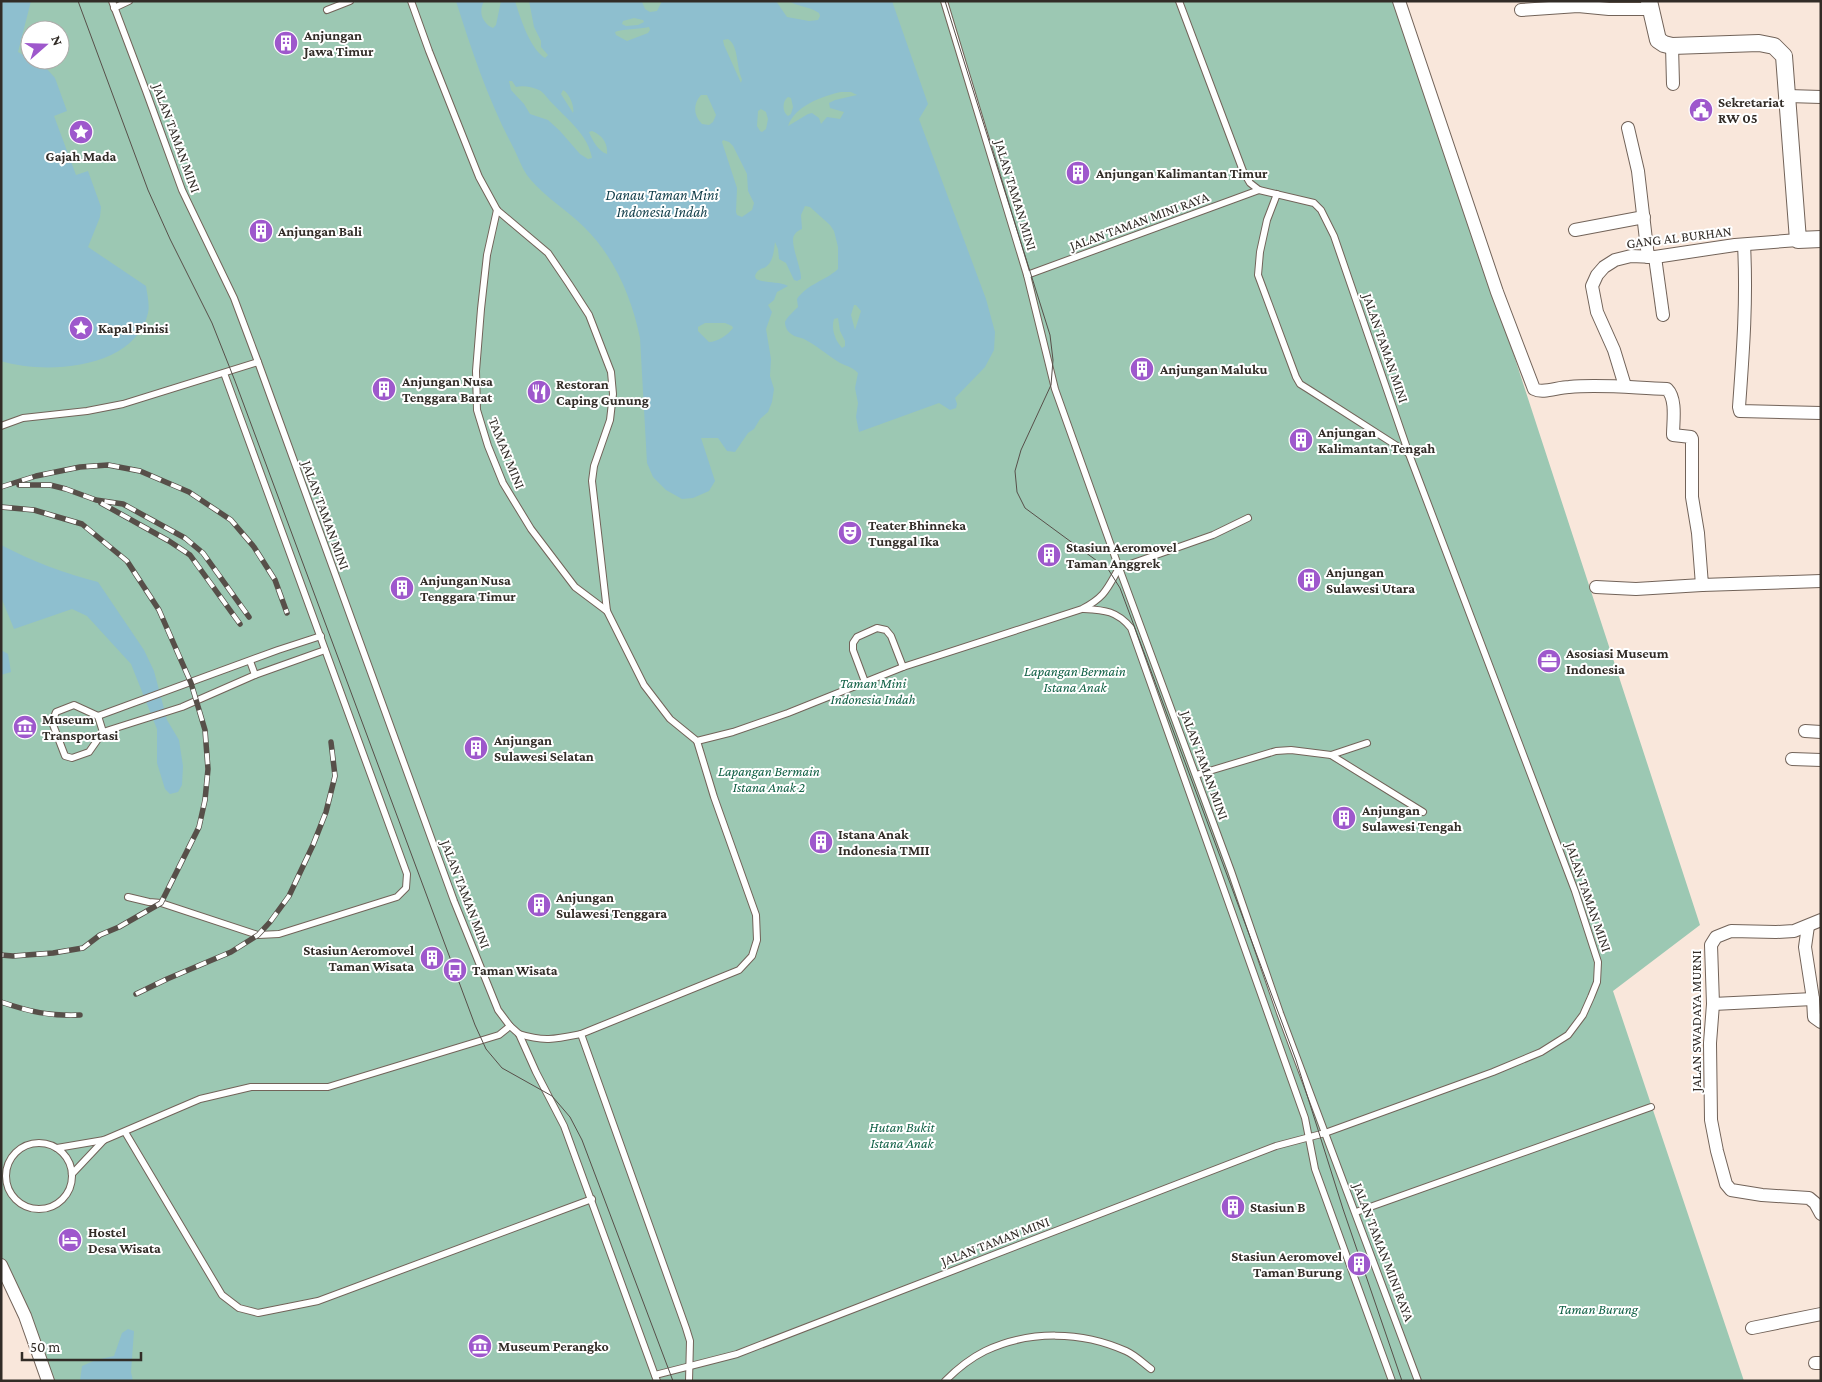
<svg xmlns="http://www.w3.org/2000/svg" width="1822" height="1382" viewBox="0 0 1822 1382" font-family="'Crimson Pro',serif">
<style>
.green{fill:#9cc8b3;fill-rule:evenodd}
.water{fill:#8ebfcf;fill-rule:evenodd}
.lines{fill:none;stroke-linecap:round;stroke-linejoin:round}
.service-casing{stroke:#726359;stroke-width:8}
.minor-casing{stroke:#726359;stroke-width:14}
.tertiary-casing{stroke:#726359;stroke-width:18}
.service{stroke:#fff;stroke-width:6}
.minor{stroke:#fff;stroke-width:12}
.tertiary{stroke:#fff;stroke-width:16}
.tram{stroke:#574f49;stroke-width:1}
.rail-casing{stroke:#574f49;stroke-width:5.5}
.rail{stroke:#fff;stroke-width:4;stroke-dasharray:11;stroke-linecap:butt}
.labels{text-anchor:middle;stroke-width:4;stroke-linejoin:round;paint-order:stroke}
.poi-label{font-size:14px;font-weight:bold;fill:#322c27;stroke:#fff;text-anchor:start}
.street-label{font-size:14px;fill:#322c27;stroke:#fff}
.park-label{font-size:14px;font-style:italic;fill:#116146;stroke:#fff}
.water-label{font-size:15px;font-style:italic;fill:#133f4b;stroke:#fff}
</style>
<rect width="100%" height="100%" fill="#f9e7db"/>
<path class="green" d="M1,1H1396L1456,178L1700,925L1613,991L1744,1381H53L1,1265ZM30,30H60V60H30Z"/>
<g class="water">
<path d="M1,1H31L18,52L47,69L55,78L67,111L54,116L76,175L88,171L101,207L100,217L88,247L146,286C147,294 150,305 148,313C135,369 46,375 1,361Z"/>
<path d="M456,1H484C479,11 481,19 489,26L493,28L496,25L501,1H515C520,17 530,49 545,58L548,55L541,47V41L534,27L529,1H635L642,2L645,9L650,12L657,11L662,1H776L787,17L809,21L818,20L820,16L819,13C809,6 798,7 789,1H892L928,104L919,119L986,299L995,332L994,350L985,367L955,398L957,404L956,408L950,410L939,403L859,432L856,417L858,403L855,388L858,373C852,366 844,366 837,361C826,354 816,345 804,339C799,337 794,337 790,333C787,331 785,326 785,322C787,317 794,311 798,307L797,299C807,284 825,281 838,269V247L834,231L830,225L810,207L805,206L801,215L802,229C800,230 797,231 795,234C788,241 802,268 801,279L797,281L794,280L786,263L779,259L778,249L775,242C774,248 774,260 767,266C762,270 758,268 755,276L756,279C766,284 778,281 788,286L777,292L774,300L768,305L772,312L766,329L771,359L770,376L774,389L772,402L768,412L760,419L754,429L748,433L735,452L727,451L718,438H701L715,481L709,491L693,498L682,499L666,490L653,477L647,463L640,338C632,298 614,256 584,227C568,211 545,197 530,179C523,171 519,159 514,149C489,102 472,52 456,1ZM634,18L643,20L644,22L638,25L626,26L622,24L623,21ZM649,27L650,30L648,33L627,41L616,35L615,32C621,29 640,29 649,27ZM728,39C739,46 736,67 742,79L741,83L724,45L723,40ZM509,81H512L516,87C523,85 532,87 539,90C545,93 548,100 553,104C568,120 588,135 592,158L588,159L580,154L560,131L548,120L530,114L524,104L511,90ZM563,90C569,93 575,107 573,113L561,94ZM841,92H851L857,95L835,100L829,103L830,108L844,112L840,119L827,117L821,124L819,118L812,113L808,114L788,126C795,106 822,96 841,92ZM701,95H707L716,115L713,122L709,125L702,124C693,115 693,104 701,95ZM788,97L791,98L793,107L791,114L788,116C782,112 782,101 788,97ZM761,109L766,112L768,119L766,129L762,132L760,131L757,126L758,111ZM592,131C602,135 608,143 607,154C599,152 592,140 589,132ZM723,140L729,142L733,146L747,174L748,191L754,203L752,210L742,217L737,215L736,212L737,188L722,142ZM854,305H856L861,311L855,330L851,315ZM838,318L840,331L845,341V346L842,348C835,340 831,329 834,319ZM705,323H725L732,326L733,328C728,335 717,342 709,342L698,331V327Z"/>
<path d="M1,545C34,562 63,573 98,582L144,650L154,671L167,720L179,740L183,766L182,785L178,792L170,794L165,789L157,763V729L131,664L87,616L72,609L14,629L1,597Z"/>
<path d="M1,650L8,654L11,672L1,675Z"/>
<path d="M128,1329L134,1331L131,1372L133,1381H80L82,1366L96,1360L114,1356L122,1333Z"/>
</g>
<g class="lines">
<g class="service-casing">
<g id="service">
<path d="M112,1L146,91L182,190L234,298L258,362L454,901L498,1010L510,1026L519,1034L536,1072L564,1126L657,1381"/>
<path d="M411,1L429,51L479,177L497,210L548,253L569,284L589,315L611,372L613,394L610,420L594,466L592,481L607,611L644,685L670,719L697,741L733,732L788,713L903,667L1082,609C1105,597 1107,589 1119,568"/>
<path d="M944,1L1027,275L1055,389L1119,568L1231,871L1280,1013L1418,1381"/>
<path d="M114,8L129,1"/>
<path d="M327,10L350,1"/>
<path d="M1277,194L1267,220L1260,252L1258,275L1296,377L1300,384L1308,389L1408,453"/>
<path d="M497,210L487,255L481,309L476,371L477,410L488,446L503,483L531,529L575,587L607,611"/>
<path d="M1027,275L1259,190"/>
<path d="M1,426L23,418L87,411L123,404L258,362"/>
<path d="M1119,568L1213,535L1248,518"/>
<path d="M1084,609C1105,610 1117,611 1131,628L1305,1118L1315,1169L1392,1381"/>
<path d="M321,636L278,650L98,716L74,705L56,712L52,722L65,756L72,758L89,752L103,732L182,707L255,675L325,650"/>
<path d="M250,661L255,675"/>
<path d="M865,682L853,650V643L857,637L877,628L886,630L891,636L903,667"/>
<path d="M98,716L103,732"/>
<path d="M1331,755L1367,743"/>
<path d="M1196,775L1276,751L1291,750L1331,755L1423,812"/>
<path d="M128,897L149,902L161,903L258,935L279,934L397,897L406,888L407,874L224,373"/>
<path d="M519,1034C544,1042 556,1039 581,1034L739,970L752,956L757,940L756,915L714,797L697,741"/>
<path d="M581,1034L686,1328L690,1341L689,1381"/>
<path d="M125,1132L222,1295L239,1308L258,1313L318,1301L592,1199"/>
<circle cx="39" cy="1176" r="33"/>
<path d="M57,1148L104,1140L200,1099L251,1087H328L499,1035L510,1026"/>
<path d="M72,1174L104,1140"/>
<path d="M1356,1212L1651,1107"/>
<path d="M655,1375L737,1354L1276,1146L1325,1133L1493,1072L1541,1052L1568,1035L1583,1015L1591,997L1597,982L1598,962L1575,891L1409,454L1334,236L1321,210L1314,203L1259,190L1250,183L1243,171L1179,1"/>
<path d="M945,1381C956,1370 971,1358 985,1351C1029,1330 1082,1331 1126,1351C1135,1355 1143,1363 1151,1369"/>
</g>
</g>
<g class="minor-casing">
<g id="minor">
<path d="M1399,1L1497,292L1534,389C1543,394 1558,387 1569,387C1602,384 1634,388 1667,389C1677,399 1673,422 1673,435L1691,437L1692,439V497L1698,533L1702,585L1821,581"/>
<path d="M1521,10L1578,6L1609,9H1650"/>
<path d="M1672,46L1673,84"/>
<path d="M1788,96L1821,97"/>
<path d="M1628,128L1638,171L1648,257"/>
<path d="M1575,230L1644,217"/>
<path d="M1744,245C1747,300 1743,352 1739,407L1740,411L1821,413"/>
<path d="M1655,257L1663,315"/>
<path d="M1625,386L1614,350L1597,312L1592,286L1597,275L1604,267L1615,260L1631,256L1655,257L1735,245L1798,240"/>
<path d="M1596,587L1636,589L1702,585"/>
<path d="M1805,731L1821,732"/>
<path d="M1792,759L1821,760"/>
<path d="M1821,920L1794,931L1776,932L1731,931L1716,937L1711,945L1713,1004L1710,1043L1711,1120L1717,1151L1726,1184L1731,1190L1762,1195L1809,1198L1815,1203L1821,1214"/>
<path d="M1808,926L1805,947L1813,999L1814,1017L1821,1022"/>
<path d="M1713,1004L1813,999"/>
<path d="M1,1265L25,1316L48,1381"/>
<path d="M1752,1328L1821,1314"/>
<path d="M1815,1363H1821"/>
</g>
</g>
<g class="tertiary-casing">
<path id="tertiary" d="M1649,1L1658,40L1664,44L1672,46L1759,43L1774,46L1784,56L1798,240L1821,239"/>
</g>
<use href="#service" class="service"/>
<use href="#minor" class="minor"/>
<use href="#tertiary" class="tertiary"/>
<g class="tram">
<path d="M78,1L148,190L170,239L212,323L235,381L475,1025L486,1049L502,1068L552,1096L570,1117L582,1140L673,1381"/>
<path d="M945,1L1050,335L1053,360L1051,385L1021,450L1015,471L1017,492L1025,508L1108,569L1120,588L1296,1060L1343,1209L1402,1381"/>
</g>
<g class="rail-casing">
<g id="rail">
<path d="M19,485H50L66,489L96,500L123,504L185,538L203,553L249,617"/>
<path d="M1,487L36,476L80,467L108,465L140,471L189,492L231,520L254,547L275,580L287,613"/>
<path d="M101,503L169,541L190,555L240,624"/>
<path d="M1,507L34,510L82,524L127,561L159,610L191,683L205,730L208,769L205,800L199,827L161,903L119,927L100,935L83,948L53,953L13,956L1,955"/>
<path d="M136,994L167,979L231,952L258,935L270,922L289,896L313,845L326,812L335,776L331,742"/>
<path d="M1,1002C31,1012 48,1016 80,1015"/>
</g>
</g>
<use href="#rail" class="rail"/>
</g>
<defs>
<g id="building-disc" transform="scale(1.25)"><circle r="9.5" fill="#9e58cc" stroke="#fff"/><path d="M-4-6H4V6H1V3H-1V6H-4ZM-2.5-4.3h1.7v1.8h-1.7ZM.8-4.3h1.7v1.8H.8ZM-2.5-1h1.7V.8h-1.7ZM.8-1h1.7V.8H.8Z" fill="#fff"/></g>
<g id="civic-disc" transform="scale(1.25)"><circle r="9.5" fill="#9e58cc" stroke="#fff"/><path d="M-.6-6.5H3V-4.5H.6V-3L4-1V1h2V6H-6V1h2V-1L-.6-3ZM-1.2 2.5V6h2.4V2.5Z" fill="#fff"/></g>
<g id="sight-disc" transform="scale(1.25)"><circle r="9.5" fill="#9e58cc" stroke="#fff"/><path d="M0-6L1.8-2.2L6-1.7L2.9 1.2L3.7 5.4L0 3.3L-3.7 5.4L-2.9 1.2L-6-1.7L-1.8-2.2Z" fill="#fff"/></g>
<g id="restaurant-disc" transform="scale(1.25)"><circle r="9.5" fill="#9e58cc" stroke="#fff"/><path d="M-5-6h1v4h1v-4h1v4h1v-4h1v5L-1.5 .5V6h-2V.5L-5-1ZM5-6V6H3V1.5H1.5Q1.5-4 5-6Z" fill="#fff"/></g>
<g id="theatre-disc" transform="scale(1.25)"><circle r="9.5" fill="#9e58cc" stroke="#fff"/><path d="M-5-5.5Q0-4 5-5.5V0Q5 5 0 6Q-5 5-5 0ZM-3.3-2.5H-1v1.5H-3.3ZM1-2.5H3.3v1.5H1ZM-2.8 1Q0 5.5 2.8 1Z" fill="#fff"/></g>
<g id="office-disc" transform="scale(1.25)"><circle r="9.5" fill="#9e58cc" stroke="#fff"/><path d="M-6-3h4V-5.5h4V-3h4V5H-6ZM-1-4.5V-3h2v-1.5ZM-6 0V1H6V0Z" fill="#fff"/></g>
<g id="museum-disc" transform="scale(1.25)"><circle r="9.5" fill="#9e58cc" stroke="#fff"/><path d="M0-6L6-3V-2H-6V-3ZM-5-1h2V3h-2ZM-1-1h2V3h-2ZM3-1h2V3H3ZM-6 4H6V6H-6Z" fill="#fff"/></g>
<g id="bus-disc" transform="scale(1.25)"><circle r="9.5" fill="#9e58cc" stroke="#fff"/><path d="M-5-6H5V4H4V6H2V4H-2V6H-4V4H-5ZM-3.5-4V0h7V-4ZM-3.5 1.2v1.5H-2V1.2ZM2 1.2v1.5H3.5V1.2Z" fill="#fff"/></g>
<g id="hotel-disc" transform="scale(1.25)"><circle r="9.5" fill="#9e58cc" stroke="#fff"/><path d="M-6-4.5h1.5V1H6V5H4.5V3h-9V5H-6ZM-4 0a1.8 1.8 0 1 1 3.6 0ZM.5 0V-2.5h3Q6-2.5 6 0Z" fill="#fff"/></g>
</defs>
<g fill-rule="evenodd">
<use href="#building-disc" x="286" y="43"/>
<use href="#civic-disc" x="1701" y="110"/>
<use href="#sight-disc" x="81" y="132"/>
<use href="#building-disc" x="1078" y="173"/>
<use href="#building-disc" x="261" y="231"/>
<use href="#sight-disc" x="81" y="328"/>
<use href="#building-disc" x="1142" y="369"/>
<use href="#building-disc" x="384" y="389"/>
<use href="#restaurant-disc" x="539" y="392"/>
<use href="#building-disc" x="1301" y="440"/>
<use href="#theatre-disc" x="850" y="533"/>
<use href="#building-disc" x="1049" y="555"/>
<use href="#building-disc" x="1309" y="580"/>
<use href="#building-disc" x="402" y="588"/>
<use href="#office-disc" x="1549" y="661"/>
<use href="#museum-disc" x="25" y="727"/>
<use href="#building-disc" x="476" y="748"/>
<use href="#building-disc" x="1344" y="818"/>
<use href="#building-disc" x="821" y="842"/>
<use href="#building-disc" x="539" y="905"/>
<use href="#building-disc" x="432" y="958"/>
<use href="#bus-disc" x="455" y="970"/>
<use href="#building-disc" x="1233" y="1207"/>
<use href="#hotel-disc" x="70" y="1240"/>
<use href="#building-disc" x="1359" y="1264"/>
<use href="#museum-disc" x="480" y="1346"/>
</g>
<g class="labels">
<g class="poi-label">
<text x="304" y="40">Anjungan<tspan x="304" dy="16">Jawa Timur</tspan></text>
<text x="1718" y="107">Sekretariat<tspan x="1718" dy="16">RW 05</tspan></text>
<text x="81" y="161" text-anchor="middle">Gajah Mada</text>
<text x="1096" y="178">Anjungan Kalimantan Timur</text>
<text x="278" y="236">Anjungan Bali</text>
<text x="98" y="333">Kapal Pinisi</text>
<text x="1160" y="374">Anjungan Maluku</text>
<text x="402" y="386">Anjungan Nusa<tspan x="402" dy="16">Tenggara Barat</tspan></text>
<text x="556" y="389">Restoran<tspan x="556" dy="16">Caping Gunung</tspan></text>
<text x="1318" y="437">Anjungan<tspan x="1318" dy="16">Kalimantan Tengah</tspan></text>
<text x="868" y="530">Teater Bhinneka<tspan x="868" dy="16">Tunggal Ika</tspan></text>
<text x="1066" y="552">Stasiun Aeromovel<tspan x="1066" dy="16">Taman Anggrek</tspan></text>
<text x="1326" y="577">Anjungan<tspan x="1326" dy="16">Sulawesi Utara</tspan></text>
<text x="420" y="585">Anjungan Nusa<tspan x="420" dy="16">Tenggara Timur</tspan></text>
<text x="1566" y="658">Asosiasi Museum<tspan x="1566" dy="16">Indonesia</tspan></text>
<text x="42" y="724">Museum<tspan x="42" dy="16">Transportasi</tspan></text>
<text x="494" y="745">Anjungan<tspan x="494" dy="16">Sulawesi Selatan</tspan></text>
<text x="1362" y="815">Anjungan<tspan x="1362" dy="16">Sulawesi Tengah</tspan></text>
<text x="838" y="839">Istana Anak<tspan x="838" dy="16">Indonesia TMII</tspan></text>
<text x="556" y="902">Anjungan<tspan x="556" dy="16">Sulawesi Tenggara</tspan></text>
<text x="414" y="955" text-anchor="end">Stasiun Aeromovel<tspan x="414" dy="16">Taman Wisata</tspan></text>
<text x="472" y="975">Taman Wisata</text>
<text x="1250" y="1212">Stasiun B</text>
<text x="88" y="1237">Hostel<tspan x="88" dy="16">Desa Wisata</tspan></text>
<text x="1342" y="1261" text-anchor="end">Stasiun Aeromovel<tspan x="1342" dy="16">Taman Burung</tspan></text>
<text x="498" y="1351">Museum Perangko</text>
</g>
<g class="street-label">
<text transform="translate(177 138) rotate(70)" y="5">JALAN TAMAN MINI</text>
<text transform="translate(1016 195) rotate(73)" y="5">JALAN TAMAN MINI</text>
<text transform="translate(1139 221) rotate(-20)" y="5">JALAN TAMAN MINI RAYA</text>
<text transform="translate(1679 237) rotate(-7)" y="5">GANG AL BURHAN</text>
<text transform="translate(1386 348) rotate(71)" y="5">JALAN TAMAN MINI</text>
<text transform="translate(507 453) rotate(68)" y="5">TAMAN MINI</text>
<text transform="translate(326 515) rotate(70)" y="5">JALAN TAMAN MINI</text>
<text transform="translate(1205 765) rotate(70)" y="5">JALAN TAMAN MINI</text>
<text transform="translate(466 894) rotate(69)" y="5">JALAN TAMAN MINI</text>
<text transform="translate(1589 897) rotate(71)" y="5">JALAN TAMAN MINI</text>
<text transform="translate(1696 1021) rotate(-90)" y="5">JALAN SWADAYA MURNI</text>
<text transform="translate(995 1241) rotate(-21)" y="5">JALAN TAMAN MINI</text>
<text transform="translate(1384 1252) rotate(69)" y="5">JALAN TAMAN MINI RAYA</text>
</g>
<g class="park-label">
<text x="1075" y="676">Lapangan Bermain<tspan x="1075" dy="16">Istana Anak</tspan></text>
<text x="873" y="688">Taman Mini<tspan x="873" dy="16">Indonesia Indah</tspan></text>
<text x="769" y="776">Lapangan Bermain<tspan x="769" dy="16">Istana Anak 2</tspan></text>
<text x="902" y="1132">Hutan Bukit<tspan x="902" dy="16">Istana Anak</tspan></text>
<text x="1598" y="1314">Taman Burung</text>
</g>
<g class="water-label">
<text x="662" y="200">Danau Taman Mini<tspan x="662" dy="17">Indonesia Indah</tspan></text>
</g>
</g>
<rect width="1822" height="1382" fill="none" stroke="#322c27" stroke-width="5"/>
<g transform="translate(45 45) rotate(70)"><circle r="24" fill="#ffffff" stroke="#adaba9"/>
<path d="M0-4L9 19L0 12L-9 19Z" fill="#9e58cc"/>
<text y="-8" font-size="14" font-weight="bold" text-anchor="middle" fill="#322c27">N</text>
</g>
<path d="M22 1352v8h119v-8" fill="none" stroke="#322c27" stroke-width="2.5"/>
<text x="30" y="1352" font-size="15" fill="#322c27" stroke="#ffffff" stroke-width="4" paint-order="stroke">50 m</text>
</svg>
